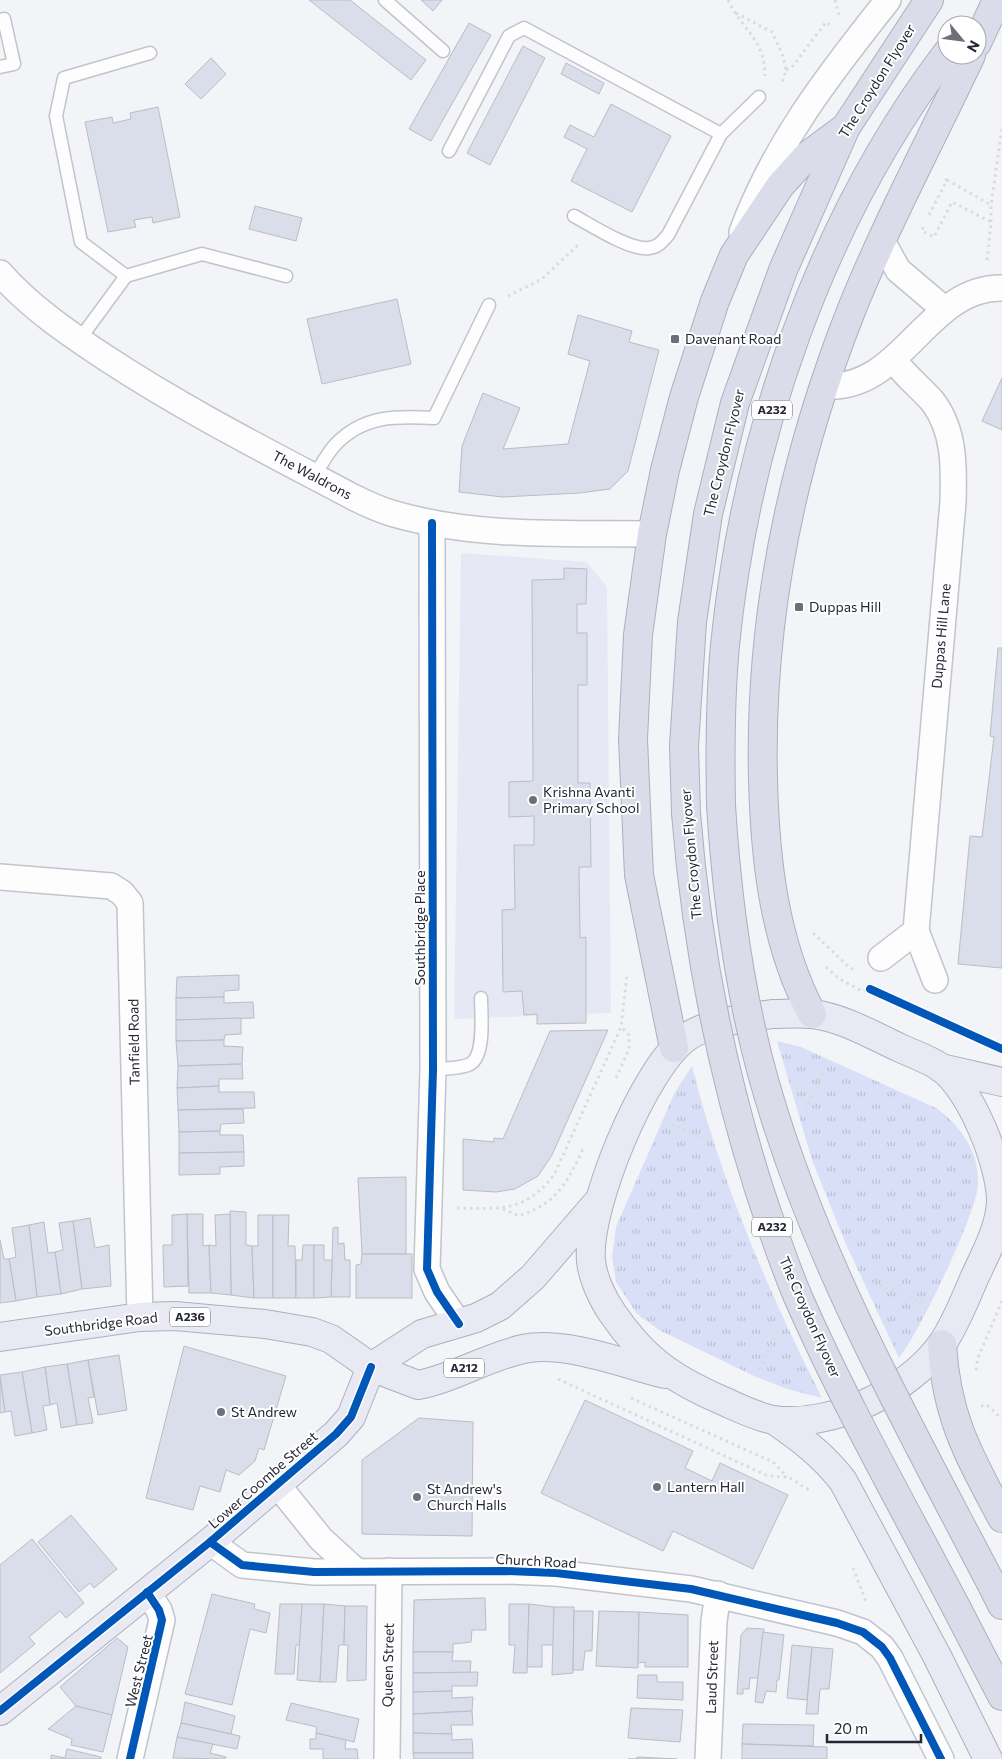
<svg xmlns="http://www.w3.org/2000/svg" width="1002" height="1759" viewBox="0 0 1002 1759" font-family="Commissioner,sans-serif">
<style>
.built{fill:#e6e9f5}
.grass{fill:url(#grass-tufts)}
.building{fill:#daddea;stroke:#bbbdc5}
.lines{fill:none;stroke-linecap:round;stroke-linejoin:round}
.lane-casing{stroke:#c2c4cc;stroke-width:15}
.street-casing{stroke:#c2c4cc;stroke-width:28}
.primary-casing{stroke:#acafbf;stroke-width:30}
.highway-casing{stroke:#acafbf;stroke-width:30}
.path{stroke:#dbdbdd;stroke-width:3;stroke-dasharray:2.5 4;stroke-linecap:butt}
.lane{stroke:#fdfdfe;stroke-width:12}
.street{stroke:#fdfdfe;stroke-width:25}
.primary{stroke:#e8e9f2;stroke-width:28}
.highway{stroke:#dadcea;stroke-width:28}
.highway-bridge-casing{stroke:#acafbf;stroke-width:30;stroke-linecap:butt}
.highway-bridge{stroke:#dadcea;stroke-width:28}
.cycleway-casing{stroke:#fff;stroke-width:11}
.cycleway{stroke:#0057b8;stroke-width:8}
.poi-dot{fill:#6d6f79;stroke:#fff;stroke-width:2}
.labels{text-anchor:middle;stroke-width:4;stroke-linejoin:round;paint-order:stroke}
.shield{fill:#fff;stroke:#666872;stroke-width:1}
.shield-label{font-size:12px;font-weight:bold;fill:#252835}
.street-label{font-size:14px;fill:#252835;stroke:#fff}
.poi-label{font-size:14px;fill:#252835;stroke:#fff;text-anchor:start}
</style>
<defs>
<pattern id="grass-tufts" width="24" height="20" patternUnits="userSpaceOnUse" patternTransform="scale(1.25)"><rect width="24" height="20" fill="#d9dff7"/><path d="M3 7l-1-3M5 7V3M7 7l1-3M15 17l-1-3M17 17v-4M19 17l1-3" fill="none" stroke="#babfd4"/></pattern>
</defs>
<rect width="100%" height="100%" fill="#f3f4f8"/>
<path class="built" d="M461,553L587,562L607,587L611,1013L454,1019Z"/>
<g class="grass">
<path d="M777,1041L801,1047L936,1108C961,1126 980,1153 978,1185C977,1213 918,1335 899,1358L845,1242L812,1160Z"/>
<path d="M692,1066C721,1182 768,1291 822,1398L787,1389L754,1376L659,1330L637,1314L616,1282L612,1257L616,1227L675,1092Z"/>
</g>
<g class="building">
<path d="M309,0H350L426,60L411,80Z"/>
<path d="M421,0H442L433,11Z"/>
<path d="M469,23L491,35L431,141L409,129Z"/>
<path d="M523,46L545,58L490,165L467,153Z"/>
<path d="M211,58L226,74L201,99L185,84Z"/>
<path d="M566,63L604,83L599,94L561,74Z"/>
<path d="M611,104L671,136L632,212L571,181L587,149L564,137L570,125L594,137Z"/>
<path d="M158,107L180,217L153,223L152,217L134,220L136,227L108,232L85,122L112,117L113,123L131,119L130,113Z"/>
<path d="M255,206L302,218L296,241L249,229Z"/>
<path d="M397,299L411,364L322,384L307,319Z"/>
<path d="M578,315L632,331L629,342L659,350L628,471L610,489L580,493L503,497L459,492L462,446L483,393L520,408L503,449L568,444L590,361L568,354Z"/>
<path d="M1002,378V430L982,421Z"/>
<path d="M564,568L587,569L586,604H577V633H587V685H578V783H590L591,867H579L580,938L586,937V1023L537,1024V1014L524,1015L522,991L503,992L502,910L515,909L514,845H534V816L509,817V782L533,781L532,580L564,579Z"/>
<path d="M998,648H1002V968L958,964L970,836L982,837L994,737L990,736Z"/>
<path d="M239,975V990L224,991V997L176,998L177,977Z"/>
<path d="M224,997V1003L253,1002L254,1018L176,1020V998Z"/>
<path d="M241,1018V1034L225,1035L224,1040L176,1041V1020Z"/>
<path d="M608,1030L552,1155L538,1176L515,1189L496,1192L463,1190V1139L494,1142V1138L503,1139L550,1031Z"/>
<path d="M224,1040V1046L243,1047L242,1064L178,1066L176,1041Z"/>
<path d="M242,1064L243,1079H219V1086L177,1088L178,1066Z"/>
<path d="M219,1086V1092H254L255,1108L178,1110L177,1088Z"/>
<path d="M243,1109L244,1123L221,1124L220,1131L179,1132L178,1110Z"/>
<path d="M220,1131V1135H243L244,1152L179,1153V1132Z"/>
<path d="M244,1152V1166L220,1167V1174L179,1175V1153Z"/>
<path d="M406,1177V1254H362L358,1178Z"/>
<path d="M230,1211L246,1212V1245L252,1246L254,1298L231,1295Z"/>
<path d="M187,1214H203V1246L209,1245L211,1293H189Z"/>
<path d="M187,1214L188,1286L164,1287L163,1245H172V1215Z"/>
<path d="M230,1214L231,1295L211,1293L209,1245L216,1246L215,1215Z"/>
<path d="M258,1215H273V1298H254L252,1246H258Z"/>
<path d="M273,1215H289L288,1246H295L296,1298H273Z"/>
<path d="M90,1218L95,1248L109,1245L111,1286L82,1289L73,1221Z"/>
<path d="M73,1221L82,1289L61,1294L55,1252L63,1250L59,1223Z"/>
<path d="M44,1222L48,1253L55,1252L61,1294L37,1297L29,1225Z"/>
<path d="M29,1225L37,1297L16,1301L9,1259L16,1257L12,1228Z"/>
<path d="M338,1227V1244L344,1243L345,1260H350V1297H331L333,1228Z"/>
<path d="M0,1240L4,1259H9L16,1301L0,1303Z"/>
<path d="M303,1245H314V1298H296V1260H302Z"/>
<path d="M314,1245H324V1260H332L331,1297L314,1298Z"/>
<path d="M362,1254H412V1298H356V1265L361,1264Z"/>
<path d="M184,1346L286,1376L264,1450L259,1448L255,1461L239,1475L226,1470L220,1492L200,1486L193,1510L146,1498Z"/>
<path d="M119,1355L127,1410L98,1415L88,1360Z"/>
<path d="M88,1360L94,1397L88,1398L93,1423L77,1425L67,1364Z"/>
<path d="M67,1364L77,1425L61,1428L57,1403L50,1405L45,1367Z"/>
<path d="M45,1367L50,1405L43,1406L47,1430L32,1433L22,1372Z"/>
<path d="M22,1372L32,1433L15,1436L11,1411L5,1412L0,1375Z"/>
<path d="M0,1378L5,1412L0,1413Z"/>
<path d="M585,1400L693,1451L685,1468L712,1481L720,1463L788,1495L753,1569L673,1531L663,1551L541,1493Z"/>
<path d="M419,1418L473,1422L472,1536L362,1534V1460Z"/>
<path d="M71,1515L117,1569L94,1588L90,1583L79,1592L38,1542Z"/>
<path d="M32,1539L84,1603L66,1618L60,1611L29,1637L35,1644L0,1673V1565Z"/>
<path d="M212,1594L255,1604L254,1609L270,1613L266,1633L250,1629L232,1705L185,1694Z"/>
<path d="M485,1598L486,1630H472L471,1642L453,1644V1652H413L414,1600Z"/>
<path d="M280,1604H302L300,1645H296L294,1674H275Z"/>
<path d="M302,1604H324L320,1682L297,1680Z"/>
<path d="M324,1604L345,1606L344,1645H339L336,1682H320Z"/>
<path d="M509,1604H529L527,1673H513L515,1645H509Z"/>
<path d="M529,1604L554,1607V1645H542V1667H527Z"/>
<path d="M345,1606H367L366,1680L347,1681L348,1645H344Z"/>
<path d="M554,1607H574L573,1673L552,1675Z"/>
<path d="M574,1611H593L592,1651H585L583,1670H573Z"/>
<path d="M599,1611L639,1612L638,1668L596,1666Z"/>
<path d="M639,1612L688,1615V1667H645V1662L638,1663Z"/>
<path d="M747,1628L764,1629L759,1678H750L749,1689H743V1694H737L741,1635Z"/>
<path d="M763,1632L784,1635L779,1680H777L776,1692L766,1691L763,1703L755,1702Z"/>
<path d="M117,1638L128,1647L112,1715L76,1706L60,1687Z"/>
<path d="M792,1645L812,1647L807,1700L787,1698Z"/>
<path d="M812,1647L833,1649L829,1689H820L818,1714H806Z"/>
<path d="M413,1652H453L452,1661H471L470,1673H413Z"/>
<path d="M478,1672L477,1686H452V1691L413,1692V1673Z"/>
<path d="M638,1675H657V1682H683V1700L637,1698Z"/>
<path d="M452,1691V1698L473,1697L472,1711L413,1714V1692Z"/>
<path d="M185,1702L235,1716L231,1734L181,1723Z"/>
<path d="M291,1703L359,1719L354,1742L316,1733L317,1727L286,1720Z"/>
<path d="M76,1706L112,1715L103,1752L71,1745L72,1739L48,1729Z"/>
<path d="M631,1708L683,1710L680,1742L628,1738Z"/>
<path d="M472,1711L473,1725H451L452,1734L413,1733V1714Z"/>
<path d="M181,1723L240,1736L237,1749L177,1737Z"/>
<path d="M743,1724L814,1725L813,1746L742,1744Z"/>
<path d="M316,1733L346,1740L345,1749H357L358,1759H323V1749H310V1739H316Z"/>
<path d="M413,1733L452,1734V1740L472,1739L473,1753H413Z"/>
<path d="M177,1737L213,1744L210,1753L226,1757L225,1759L173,1758Z"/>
<path d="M742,1744L827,1747V1759H742Z"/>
<path d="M67,1749L101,1757V1759H51V1755L65,1758Z"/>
<path d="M413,1753H473V1759H414Z"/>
<path d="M637,1757L677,1759H628H637Z"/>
</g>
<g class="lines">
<g class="lane-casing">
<g id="lane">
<path d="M385,0L443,51"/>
<path d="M0,20L4,19L14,64L0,67"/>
<path d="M449,151L509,36L524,28L721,134"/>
<path d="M574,216C591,225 631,251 649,248C658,247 662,242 668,235L721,134L759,97"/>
<path d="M126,276L202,254L286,276"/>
<path d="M79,340L126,276L81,242L56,116L64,78L150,53"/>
<path d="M314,477C321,466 327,453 336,444C364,415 396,416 434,418L489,305"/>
<path d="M433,1070C444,1068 457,1069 468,1065C486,1059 481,1014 481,998"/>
</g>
</g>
<g class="street-casing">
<g id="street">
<path d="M742,232C775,143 830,73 888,0"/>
<path d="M882,241L898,270L944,309"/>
<path d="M0,273C30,307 68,333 106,358C185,410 270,453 353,497C365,503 378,509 391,513C475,538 566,533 652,534"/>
<path d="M825,386C903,391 926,287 1002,288"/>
<path d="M432,523L433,1070L427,1269L437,1292L459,1324"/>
<path d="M0,877L111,886L122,893L130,903L140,1317"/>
<path d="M916,931L935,980"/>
<path d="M881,958L916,931L953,502C954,468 955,431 933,402C920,387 905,376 894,360"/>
<path d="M276,1483L321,1539L355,1570"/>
<path d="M210,1542L242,1565L314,1572L506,1571L556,1573L691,1589L837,1623L863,1632L882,1647L890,1658L941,1759"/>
<path d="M130,1759L162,1620L159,1610L147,1592"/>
<path d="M387,1759L389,1571"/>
<path d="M708,1759L714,1621L718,1594"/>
</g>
</g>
<g class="primary-casing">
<g id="primary">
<path d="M772,1014C785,1014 798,1013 811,1014C842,1017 872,1035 900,1048C913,1054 928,1059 940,1067C971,1088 1002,1167 1001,1203C999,1231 984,1256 973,1281C964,1302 955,1325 942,1344C909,1391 832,1428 774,1420C756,1417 737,1407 721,1400C671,1378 644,1359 613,1314C603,1300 593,1279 591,1261C586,1209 644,1067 687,1037C708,1022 747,1018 772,1014Z"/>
<path d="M941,1068L1002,1082"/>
<path d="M0,1337L140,1317L175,1316L265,1324L312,1332L331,1339L371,1367L418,1385C452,1379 487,1357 523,1349C564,1340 624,1364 665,1374"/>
<path d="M774,1420C800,1438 823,1455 843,1481L937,1656L988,1759"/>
<path d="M0,1711L210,1542L336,1434L351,1417L371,1367L422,1334L476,1318L500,1306L533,1277L597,1203"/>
</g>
</g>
<g class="highway-casing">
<g id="highway">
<path d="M977,43L997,0"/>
<path d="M721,805C720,752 720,698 725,645C746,437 820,220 947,53"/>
<path d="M686,813L684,746L692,622L708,514L735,403L783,270L846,127L929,0"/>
<path d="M812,1014C774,942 765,860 763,779C759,618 792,461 851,311C886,224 931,140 971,55"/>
<path d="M674,1048L639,875L633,739L638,635L652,534L665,470L684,397L715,301L734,255L780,186L807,156L846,127"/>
<path d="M942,1344C946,1417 969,1456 1002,1518"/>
<path d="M991,1583L1002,1605"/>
<path d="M957,1609L1002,1696"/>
</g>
</g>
<g class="path">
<path d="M728,0C742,30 765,39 765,76"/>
<path d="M835,0L839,15"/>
<path d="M736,13L772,32L783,56L786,70L782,84"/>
<path d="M786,70L793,66L826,22L831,26"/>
<path d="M947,180L991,205"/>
<path d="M929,215L947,180L944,179"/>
<path d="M991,222V205L1002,128"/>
<path d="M923,227L922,231L934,237L952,202L991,222L987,262"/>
<path d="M508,296L542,279L579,244"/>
<path d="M813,933L849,967L855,970"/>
<path d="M826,967L838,978L862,991L870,989L869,984"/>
<path d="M616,1078L629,1049V1035L621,1027"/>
<path d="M805,1110L826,1065"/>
<path d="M671,1124L713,1143"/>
<path d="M457,1208C501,1209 527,1212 555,1173L621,1027L627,975"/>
<path d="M503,1209L519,1216C558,1203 568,1181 584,1147"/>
<path d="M873,1283L925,1303"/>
<path d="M760,1370L779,1328"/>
<path d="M976,1370L978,1358L1002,1301"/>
<path d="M558,1379L768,1476L788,1477L809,1490"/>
<path d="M631,1398L773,1462L787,1477"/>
<path d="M981,1406L987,1405L1002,1419"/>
<path d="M853,1568L867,1604"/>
</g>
<use href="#lane" class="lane"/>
<use href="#street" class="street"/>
<use href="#primary" class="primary"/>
<use href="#highway" class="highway"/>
<g class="highway-bridge-casing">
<g id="highway-bridge">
<path d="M721,805C727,902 740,1000 768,1094C819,1267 908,1424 991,1583"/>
<path d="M686,813C696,941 720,1066 759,1189C771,1225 783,1262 798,1297C845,1404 903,1506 957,1609"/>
</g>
</g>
<use href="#highway-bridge" class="highway-bridge"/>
<g class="cycleway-casing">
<g id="cycleway">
<path d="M432,523L433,1070L427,1269L437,1292L459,1324"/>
<path d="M870,989L1002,1049"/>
<path d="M210,1542L242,1565L314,1572L506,1571L556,1573L691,1589L837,1623L863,1632L882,1647L890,1658L941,1759"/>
<path d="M0,1711L210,1542L336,1434L351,1417L371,1367"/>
<path d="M130,1759L162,1620L159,1610L147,1592"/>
</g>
</g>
<use href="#cycleway" class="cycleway"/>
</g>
<g class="poi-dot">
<rect x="670" y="334" width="10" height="10" rx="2.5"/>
<rect x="794" y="602" width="10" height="10" rx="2.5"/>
<circle cx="533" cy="800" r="5"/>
<circle cx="221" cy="1412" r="5"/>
<circle cx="657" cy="1487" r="5"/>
<circle cx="417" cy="1497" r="5"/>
</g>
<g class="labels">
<g class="shield">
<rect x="752" y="400.5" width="40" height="19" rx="4"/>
<rect x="752" y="1217.5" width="40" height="19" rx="4"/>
<rect x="170" y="1307.5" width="40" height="19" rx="4"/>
<rect x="444" y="1358.5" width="40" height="19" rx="4"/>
</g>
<g class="shield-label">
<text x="772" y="414">A232</text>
<text x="772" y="1231">A232</text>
<text x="190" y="1321">A236</text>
<text x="464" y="1372">A212</text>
</g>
<g class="street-label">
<text transform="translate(877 81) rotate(-58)" y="5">The Croydon Flyover</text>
<text transform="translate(724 453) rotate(-76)" y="5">The Croydon Flyover</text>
<text transform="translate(312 475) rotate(28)" y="5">The Waldrons</text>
<text transform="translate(941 636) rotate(-85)" y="5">Duppas Hill Lane</text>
<text transform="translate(691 854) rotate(-95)" y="5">The Croydon Flyover</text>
<text transform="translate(420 928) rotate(-90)" y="5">Southbridge Place</text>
<text transform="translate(134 1042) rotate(-91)" y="5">Tanfield Road</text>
<text transform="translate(810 1317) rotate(66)" y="5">The Croydon Flyover</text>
<text transform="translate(101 1324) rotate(-7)" y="5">Southbridge Road</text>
<text transform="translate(263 1480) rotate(-41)" y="5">Lower Coombe Street</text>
<text transform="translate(536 1561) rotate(3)" y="5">Church Road</text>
<text transform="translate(388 1665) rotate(-89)" y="5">Queen Street</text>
<text transform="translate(139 1671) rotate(-76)" y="5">West Street</text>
<text transform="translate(712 1677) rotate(-88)" y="5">Laud Street</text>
</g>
<g class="poi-label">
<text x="685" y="344">Davenant Road</text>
<text x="809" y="612">Duppas Hill</text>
<text x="543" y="797">Krishna Avanti<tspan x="543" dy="16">Primary School</tspan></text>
<text x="231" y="1417">St Andrew</text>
<text x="667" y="1492">Lantern Hall</text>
<text x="427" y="1494">St Andrew's<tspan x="427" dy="16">Church Halls</tspan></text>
</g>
</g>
<g transform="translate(962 40) rotate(119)"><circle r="24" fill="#ffffff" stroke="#a8a9ae"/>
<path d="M0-4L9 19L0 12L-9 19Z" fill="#6d6f79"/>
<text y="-8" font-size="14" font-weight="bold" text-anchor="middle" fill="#252835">N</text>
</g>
<path d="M827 1734v8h94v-8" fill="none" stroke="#252835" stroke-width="2.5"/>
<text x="834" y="1734" font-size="15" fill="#252835" stroke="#ffffff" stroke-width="4" paint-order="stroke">20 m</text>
</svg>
